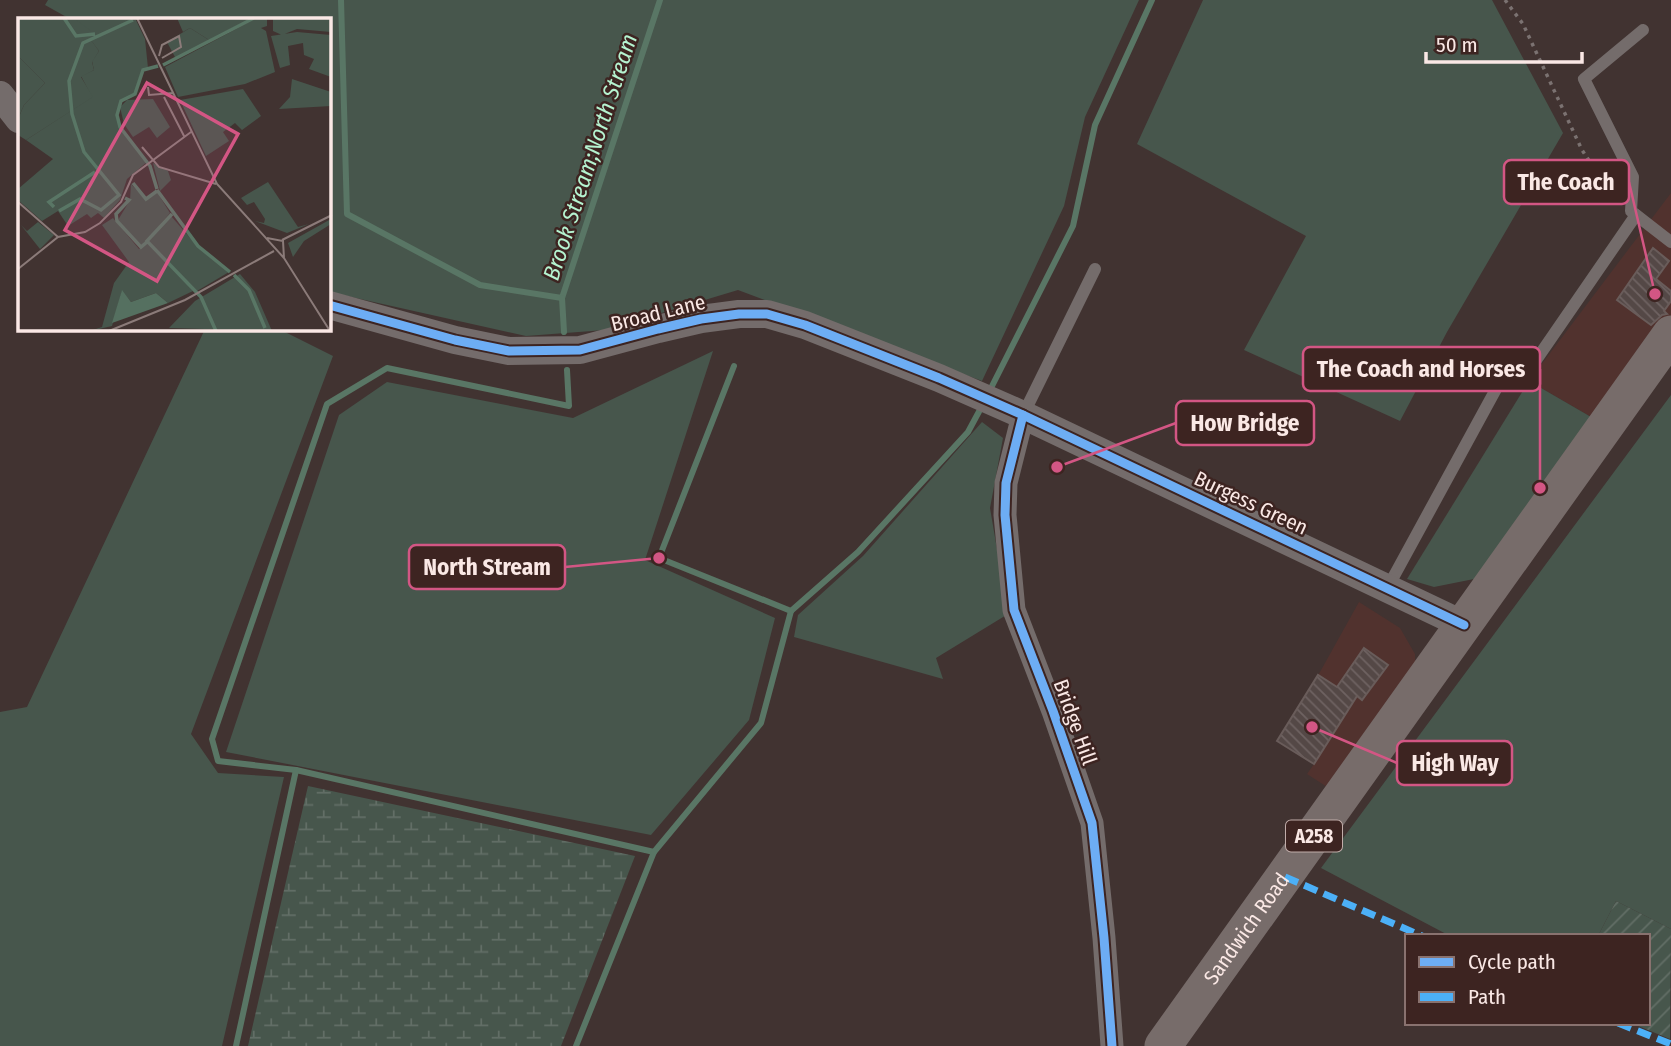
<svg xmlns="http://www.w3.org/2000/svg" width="1671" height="1046" viewBox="0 0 1671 1046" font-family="'Fira Sans Condensed',sans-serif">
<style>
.built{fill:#51322e}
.grass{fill:#47564c}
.wetland{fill:url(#wetland-marsh)}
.garden{fill:url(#garden-furrows)}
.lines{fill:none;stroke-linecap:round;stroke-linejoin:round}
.stream{stroke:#597665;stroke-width:6}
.building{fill:url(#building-back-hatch);stroke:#695c5a;stroke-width:2}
.path{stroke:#7b7271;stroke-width:3.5;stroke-dasharray:3.5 5;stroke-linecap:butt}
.service{stroke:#746c6b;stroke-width:12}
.minor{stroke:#746c6b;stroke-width:23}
.tertiary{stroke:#746c6b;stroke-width:28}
.primary{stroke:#776c6a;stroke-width:37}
.quiet{stroke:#4cb0f7;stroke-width:7;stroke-dasharray:14 7;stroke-linecap:butt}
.cycleway-casing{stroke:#3d2421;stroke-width:13}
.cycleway{stroke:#6dadf4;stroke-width:9}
.labels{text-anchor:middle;stroke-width:5;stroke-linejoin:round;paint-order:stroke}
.shield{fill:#3d2421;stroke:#c1adaa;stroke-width:2}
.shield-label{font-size:19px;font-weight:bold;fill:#fae8e5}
.street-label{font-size:21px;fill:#fae8e5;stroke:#3d2421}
.water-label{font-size:23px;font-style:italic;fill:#b5f3d0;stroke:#3d2421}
.inset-river{fill:none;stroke:#597665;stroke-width:3.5}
.inset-road{fill:none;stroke:#8b7b79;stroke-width:2}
.view{fill:#d35684;fill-opacity:0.15;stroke:#d35684;stroke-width:3.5}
.inset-edge{fill:none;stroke:#fae8e5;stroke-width:3.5}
.leader{fill:none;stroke:#d35684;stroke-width:2.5}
.callout-dot{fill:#d35684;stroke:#3d2421;stroke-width:2.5}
.callout{fill:#3d2421;stroke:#d35684;stroke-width:2.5}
.callout-label{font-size:23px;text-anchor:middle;font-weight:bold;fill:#fae8e5}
</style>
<defs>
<pattern id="wetland-marsh" width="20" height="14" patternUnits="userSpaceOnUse" patternTransform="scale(1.75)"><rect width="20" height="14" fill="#47564c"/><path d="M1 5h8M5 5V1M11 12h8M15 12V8" fill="none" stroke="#626e66"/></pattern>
<pattern id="garden-furrows" width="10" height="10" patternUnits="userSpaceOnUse" patternTransform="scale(1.75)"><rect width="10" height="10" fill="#47564c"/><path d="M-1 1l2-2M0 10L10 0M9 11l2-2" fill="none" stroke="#626e66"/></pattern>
<pattern id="building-back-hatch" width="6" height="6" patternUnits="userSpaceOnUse" patternTransform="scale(1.75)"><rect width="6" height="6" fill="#544846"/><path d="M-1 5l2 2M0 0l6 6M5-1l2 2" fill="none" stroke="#6e6261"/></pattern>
</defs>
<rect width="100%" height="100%" fill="#413331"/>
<g class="built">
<path d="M1671,193V318L1598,421L1529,381Z"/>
<path d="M1359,602L1400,628L1415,654L1416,686L1338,794L1307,774L1314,764L1277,741L1320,672Z"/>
</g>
<g class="grass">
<path d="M48,0H1139L1085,117L1064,206L982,381L738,290L605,330L526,336L329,292V19H70L45,5Z"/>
<path d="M1203,0H1492L1563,133L1447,332L1400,421L1244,350L1306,236L1137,144Z"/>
<path d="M205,329H279L333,356L191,734L218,773L284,777L222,1046H0V712L27,707Z"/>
<path d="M713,351L645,560L775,618L749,720L651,835L226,752L339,415L387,382L573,418Z"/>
<path d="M1529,381L1598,421L1479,578L1434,587L1407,579Z"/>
<path d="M1671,395V929L1616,901L1598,936H1450L1321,868Z"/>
<path d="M982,422L1003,438L990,508L1008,614L936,658L943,679L794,637L798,615L863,556Z"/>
</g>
<path class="wetland" d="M308,786L635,856L561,1046H248Z"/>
<path class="garden" d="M1616,901L1671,929L1670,1039L1631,1023H1648V936H1598Z"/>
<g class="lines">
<g class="stream">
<path d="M341,0L347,214L480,285L562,298L660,0"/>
<path d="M562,298L564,332"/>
<path d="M734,366L659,558L791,611"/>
<path d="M988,394L1073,226L1095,125L1152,0"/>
<path d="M791,611L858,552L968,432L982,406"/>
<path d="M296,770L218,761L212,739L327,404L387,368L569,406L567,370"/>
<path d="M236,1046L296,770L654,852"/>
<path d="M576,1046L654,852L761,723L791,611"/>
</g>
</g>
<g class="building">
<path d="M1653,248L1669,261L1656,279L1671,291V301L1664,311L1667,314L1662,315L1651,325L1617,300Z"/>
<path d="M1364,648L1388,665L1362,700L1357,696L1314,764L1277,741L1318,675L1337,687Z"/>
</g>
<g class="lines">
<path class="path" d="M1505,0L1523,24L1582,150L1615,200"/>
<g class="service">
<path d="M1643,30L1584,79L1633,177L1631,211L1671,242"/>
<path d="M1023,415L1095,269"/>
<path d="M1388,587L1507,369L1525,376L1636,215"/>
</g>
<path class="minor" d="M1023,415L1006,483L1005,515L1014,610L1053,711L1092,823L1104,938L1112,1046"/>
<g class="tertiary">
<path d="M0,95L19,119"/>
<path d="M329,305L455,340L509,351L580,350L658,329L701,319L739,314H767L805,325L939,378L1023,415L1464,625"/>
</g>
<path class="primary" id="s1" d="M1163,1046L1671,334"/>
<g class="quiet">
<path d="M1285,877L1422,936"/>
<path d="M1618,1023L1671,1044"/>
</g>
<g class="cycleway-casing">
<g id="cycleway">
<path d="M329,305L455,340L509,351L580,350L658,329L701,319L739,314H767L805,325L939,378L1023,415L1464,625"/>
<path d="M1023,415L1006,483L1005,515L1014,610L1053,711L1092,823L1104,938L1112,1046"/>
</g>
</g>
<use href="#cycleway" class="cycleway"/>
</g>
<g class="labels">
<rect class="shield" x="1286" y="820.5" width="56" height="31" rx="5"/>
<g class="shield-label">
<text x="1314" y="843">A258</text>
</g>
<g class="street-label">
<text transform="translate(658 313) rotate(-14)" y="7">Broad Lane</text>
<text transform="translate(1251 503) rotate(25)" y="7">Burgess Green</text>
<text transform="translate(1075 722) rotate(70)" y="7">Bridge Hill</text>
<text dy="7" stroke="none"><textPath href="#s1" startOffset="144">Sandwich Road</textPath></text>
</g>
<g class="water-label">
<text transform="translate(590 157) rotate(-72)" y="8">Brook Stream;North Stream</text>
</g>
</g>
<g transform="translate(18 18)">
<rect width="313" height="313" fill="#413331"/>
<path d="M56,0H117L127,21L130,50L124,51L116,76L103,82L98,97L102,111L129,144L109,161L102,182L86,200L80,195L73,200L69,196L50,208L40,193L24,203L0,182V171L35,141L8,122L74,79L63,58L76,52L74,43L81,33ZM159,0H233L191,22L172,10L165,14ZM239,0H249V8L243,10L248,13L257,54L227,66L160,79L147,49ZM255,0H313V14L279,11L264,17L255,13ZM279,14L313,17V70V59L291,51L296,41L286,37L285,25L270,28L272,47L262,50L253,18ZM0,38L27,65L6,87L0,101ZM225,71L243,98L224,112L217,105L205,114L211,123L188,138L162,82ZM135,81L152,109L139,120L131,109L115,119L106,106L102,89L109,82ZM135,145L150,153L153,162L142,173ZM250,164L280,209L291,206L269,215L237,203L246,205L247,201L236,184L229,187L223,180ZM113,166L128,182L139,174L152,195L124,228L100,202L112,182ZM95,200L121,231L129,225L150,243L175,273L150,285L138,275L113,284L104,273L94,308L72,313L84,309L96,265L111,244L84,207ZM313,201V206L286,223L275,239L270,225ZM20,204L36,217L22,231L3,207L9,213Z" fill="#47564c"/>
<path d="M104,272L113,284L138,275L150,285L94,305Z" fill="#557060"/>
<path d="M0,0H56L78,17L73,22L81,33L74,44L76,52L63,59L75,79L8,122L0,117V101L6,87L27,65L0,38ZM153,198L179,228L211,254L179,273L131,223ZM222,256L237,274L254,313L151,310L177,283Z" fill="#47564c"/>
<path d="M274,61L313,74V88L261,91L272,79Z" fill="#47564c"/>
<path d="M172,10L191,22L158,41L149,24Z" fill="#47564c"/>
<path class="inset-river" d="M46,0L58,18L77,16M145,47L236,0M115,165L128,181L139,173M139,171L132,148L102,109L99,97L103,83L117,76L125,52L140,48M139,172L180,228L212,254M107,180L111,182L98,196L99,203L123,229L129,224M36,189L31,184L77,154M41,193L62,181L83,192L101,177L66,134L54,96L51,63L65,25L115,2M154,196L129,223L183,279L198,313M216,257L231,272L247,310"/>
<path class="inset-road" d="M119,0L199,166L266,240L312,313M141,38L144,27L161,18L163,29L144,40M130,69L131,77L155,75M146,79L166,118M124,129L141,149L198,166M0,184L40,219M249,220L265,223L266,240M264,222L314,197M0,251L40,219L67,214L82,205L103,184L115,157L173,114M91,313L167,282L256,233"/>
<path class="view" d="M129,65L220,116L139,263L47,212Z"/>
<rect width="313" height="313" class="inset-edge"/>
</g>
<path class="leader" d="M1655 294L1629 182M1540 488L1540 369M1057 467L1176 423M659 558L565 567M1312 727L1397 763"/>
<g class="callout-dot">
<circle cx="1655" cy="294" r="7"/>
<circle cx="1540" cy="488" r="7"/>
<circle cx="1057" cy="467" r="7"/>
<circle cx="659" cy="558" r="7"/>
<circle cx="1312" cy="727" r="7"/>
</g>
<g class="callout">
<rect x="1504" y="160" width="125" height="44" rx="7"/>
<rect x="1303" y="347" width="237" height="44" rx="7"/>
<rect x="1176" y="401" width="138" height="44" rx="7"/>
<rect x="409" y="545" width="156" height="44" rx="7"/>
<rect x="1397" y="741" width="115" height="44" rx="7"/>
</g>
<g class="callout-label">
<text x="1566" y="190">The Coach</text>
<text x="1421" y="377">The Coach and Horses</text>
<text x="1245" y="431">How Bridge</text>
<text x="487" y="575">North Stream</text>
<text x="1455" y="771">High Way</text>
</g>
<rect x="1405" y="934" width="245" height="91" fill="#3d2421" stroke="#89726f" stroke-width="2"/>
<rect x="1419" y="957" width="35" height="10" fill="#6dadf4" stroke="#89726f" stroke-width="2"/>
<text x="1468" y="969" font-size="21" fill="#fae8e5">Cycle path</text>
<rect x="1419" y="992" width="35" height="10" fill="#4cb0f7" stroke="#89726f" stroke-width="2"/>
<text x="1468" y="1004" font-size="21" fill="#fae8e5">Path</text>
<path d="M1426 52v10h156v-10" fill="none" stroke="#fae8e5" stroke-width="3.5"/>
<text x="1436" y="52" font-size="21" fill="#fae8e5" stroke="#3d2421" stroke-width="5" paint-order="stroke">50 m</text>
</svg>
